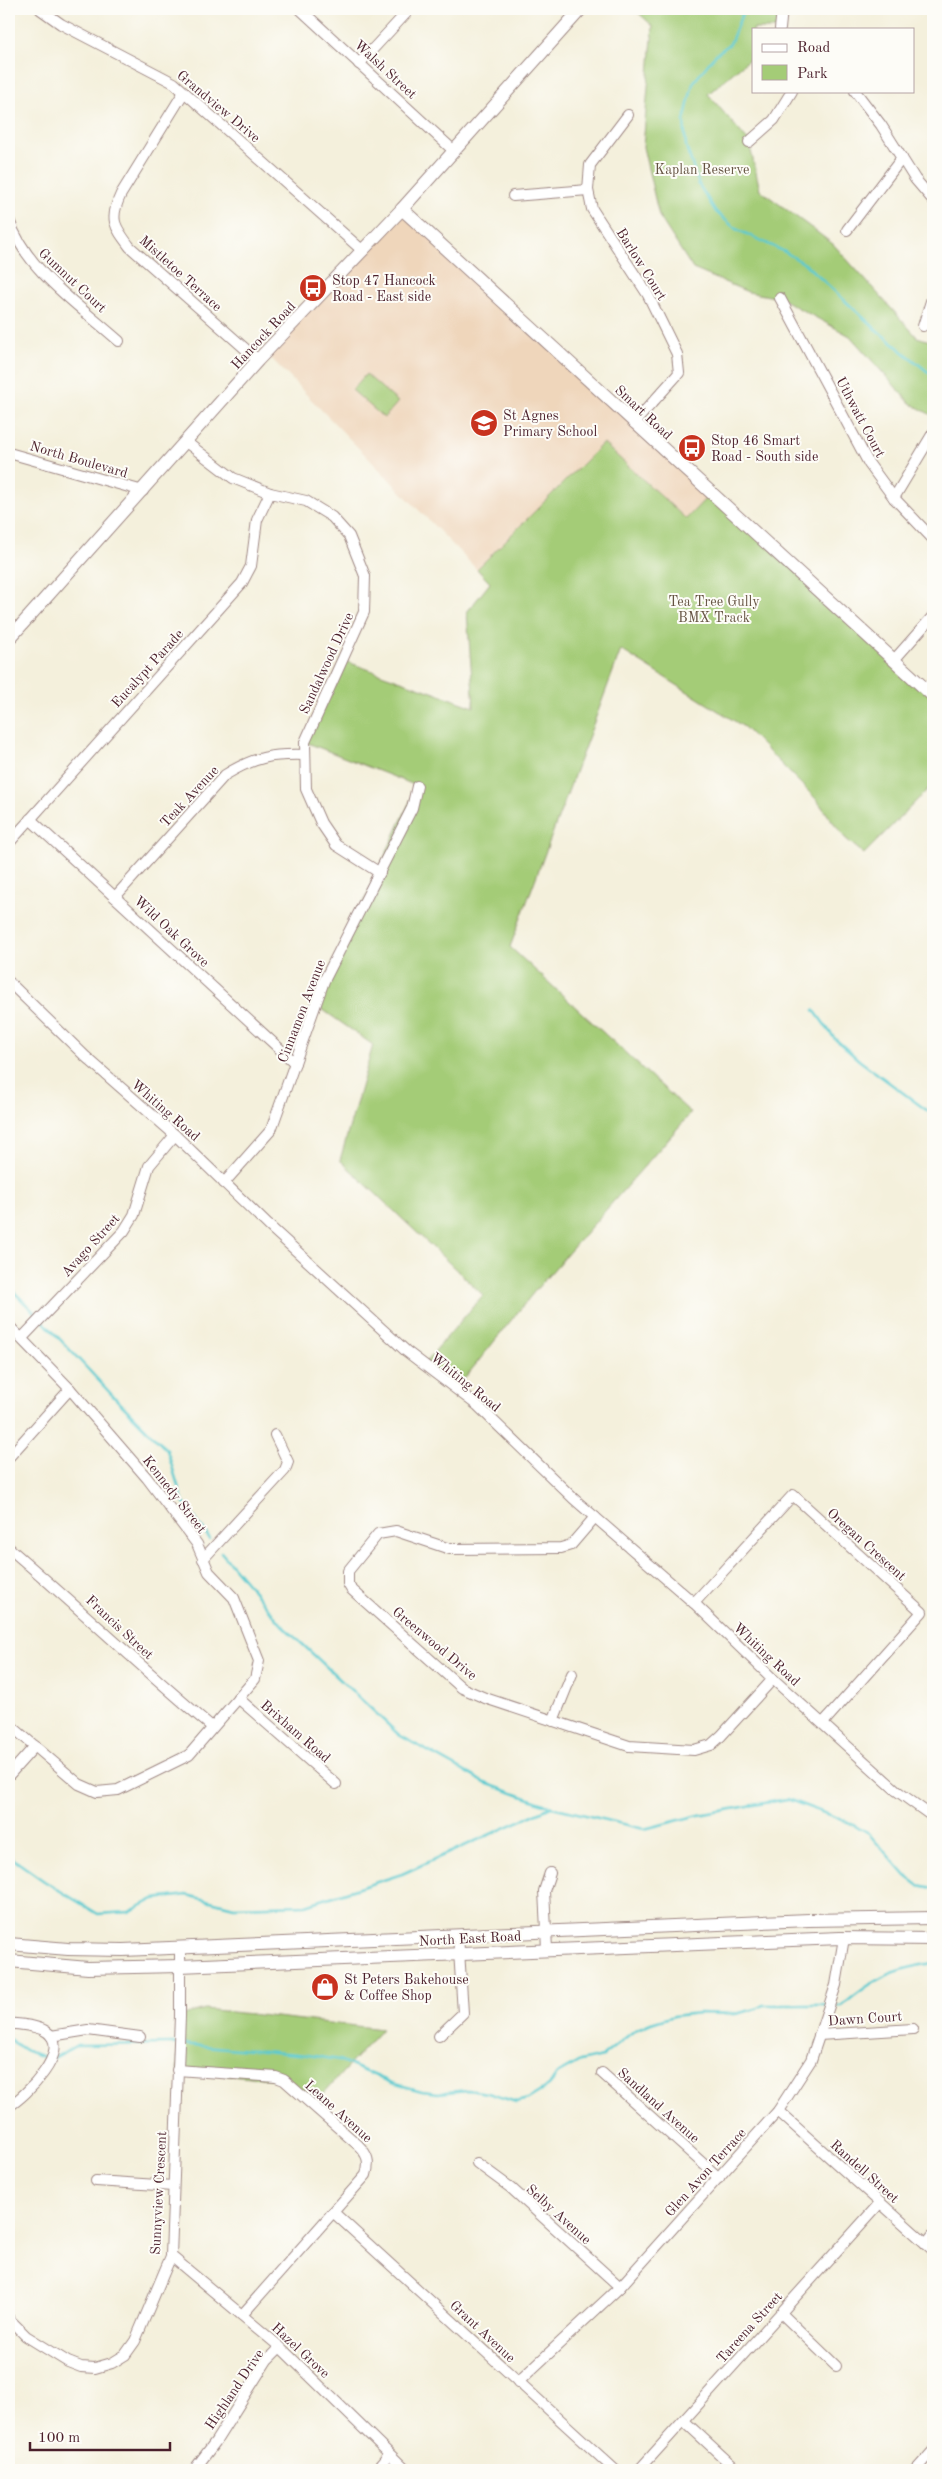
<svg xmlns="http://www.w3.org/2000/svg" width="942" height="2479" viewBox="0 0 942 2479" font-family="'Old Standard TT',serif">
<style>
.built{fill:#efd6bb}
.green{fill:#a4cc77;stroke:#777651}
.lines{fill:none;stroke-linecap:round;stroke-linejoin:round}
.stream{stroke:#5ccad0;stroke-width:2.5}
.minor-casing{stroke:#9f8884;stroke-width:12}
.major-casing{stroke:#9f8884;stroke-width:14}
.minor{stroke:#fff;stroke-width:10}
.major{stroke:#fff;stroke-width:12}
.labels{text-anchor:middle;stroke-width:4;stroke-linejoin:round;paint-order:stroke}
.street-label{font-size:14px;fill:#4a1f2b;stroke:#fdfcf7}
.park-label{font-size:14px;fill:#655342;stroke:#fdfcf7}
.poi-label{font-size:14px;fill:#4a1f2b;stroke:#fdfcf7;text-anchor:start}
</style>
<rect width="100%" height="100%" fill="#fdfcf7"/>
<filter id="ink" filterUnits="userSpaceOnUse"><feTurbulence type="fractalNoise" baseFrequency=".02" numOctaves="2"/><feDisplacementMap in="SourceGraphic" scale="10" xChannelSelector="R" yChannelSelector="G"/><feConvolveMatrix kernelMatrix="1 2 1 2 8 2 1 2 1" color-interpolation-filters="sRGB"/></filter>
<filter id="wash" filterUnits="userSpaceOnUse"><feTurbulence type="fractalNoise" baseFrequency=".0096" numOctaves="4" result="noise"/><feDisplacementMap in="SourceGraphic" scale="20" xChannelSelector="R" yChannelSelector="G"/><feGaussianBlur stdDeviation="1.12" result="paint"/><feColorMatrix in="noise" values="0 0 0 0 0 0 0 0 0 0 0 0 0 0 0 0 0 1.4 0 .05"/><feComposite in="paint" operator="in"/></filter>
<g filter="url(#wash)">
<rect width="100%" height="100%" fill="#f4f0dc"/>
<path class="built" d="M402,209L711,493L556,651L266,353Z"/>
<g class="green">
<path d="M634,9H782L780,29H753V56L708,94L749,142L760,190L833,244L917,337L933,342V416L910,403L850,336L780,298L748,292L693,269L659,216L643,147L653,26Z"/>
<path d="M366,374L398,402L384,418L352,390Z"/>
<path d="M603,443L686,519L711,493L933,696V784L864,854L845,838L816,799L744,727L621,650L510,947L691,1113L534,1292L456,1389L423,1365L483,1295L340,1160L373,1045L316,1005L417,786L305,742L342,660L474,707L467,612L490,583L477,569Z"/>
<path d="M205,2009L382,2029L313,2105L284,2080L177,2070L180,2016Z"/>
</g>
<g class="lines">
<g class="stream">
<path d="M744,9L730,44L716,54L693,83L684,121L686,146L699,185L716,212L736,229L785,252L805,264L879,332L933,376"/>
<path d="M814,1010L835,1039L860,1061L933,1115"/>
<path d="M9,1287L38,1316"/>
<path d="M42,1320L113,1396L167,1450L183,1502L210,1539"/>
<path d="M221,1552L282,1625L399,1735L485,1783L552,1807L644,1829L699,1815L787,1799L848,1822L869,1834L906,1876L918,1885L933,1888"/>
<path d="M9,1856L44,1881L98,1914L129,1912L154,1899L187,1895L234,1907L306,1905L402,1874L551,1807"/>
<path d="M832,2006H842C873,1979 892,1969 933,1963"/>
<path d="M9,2039L25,2050L49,2059"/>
<path d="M181,2044L308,2055L339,2060L392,2083L422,2091L438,2093L468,2090L488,2093L516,2102L528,2099L549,2086L557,2074L580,2061L603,2056L635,2030L651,2023L674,2016L698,2013L735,2014L756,2009L763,2005H826"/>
<path d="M54,2058L77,2045L175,2044"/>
</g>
</g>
</g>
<g filter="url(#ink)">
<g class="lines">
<g class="minor-casing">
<g id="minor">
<path d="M40,9L61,24L174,83L363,251"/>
<path d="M300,9L453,150"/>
<path d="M780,29L782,9"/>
<path d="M359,64L410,9"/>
<path d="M855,91L881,125L915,179L933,200"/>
<path d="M184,92L121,194C109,219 114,226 130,247L258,360"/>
<path d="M628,115L590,165L588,190L592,209L648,295L677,354L679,373L634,423"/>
<path d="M749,142L774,120L792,91"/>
<path d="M513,196L588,190"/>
<path d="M9,220C26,270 80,306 119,341"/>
<path d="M847,230L902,158"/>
<path d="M780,298L869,464L894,498L933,539"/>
<path d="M923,326L933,295"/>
<path d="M186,442L233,478L270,493L306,501L332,517L349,536L365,576L364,612L305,742L306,789L321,823L336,845L380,873"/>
<path d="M9,453L143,491"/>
<path d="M894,498L933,433"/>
<path d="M894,660L933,616"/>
<path d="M30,819L295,1063"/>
<path d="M9,843L242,583L251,566L257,520L270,493"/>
<path d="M115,897L225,775C254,757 272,754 305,755"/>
<path d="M9,982L86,1057L175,1135L268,1225L406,1351L477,1405L574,1499L694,1603L773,1679L897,1791L933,1817"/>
<path d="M224,1183L271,1130L324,981L412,808L417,786"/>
<path d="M9,1326L70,1389L147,1478L197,1544L209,1572L234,1598L259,1661L255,1679L189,1755L118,1790L97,1792L79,1784L9,1724"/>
<path d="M22,1338L124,1231L134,1215L149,1166L175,1135"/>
<path d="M9,1457L70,1389"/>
<path d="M595,1517L571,1545L561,1548L450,1549L396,1531L378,1534L348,1571V1584L351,1589L462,1688L485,1698L629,1746L694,1750L711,1745L721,1736L773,1679"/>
<path d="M9,1548C78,1607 143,1669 212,1727"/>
<path d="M203,1559L285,1470L288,1462L275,1435"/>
<path d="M694,1603L793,1495L922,1612L823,1723"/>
<path d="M238,1698L336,1784"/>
<path d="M553,1721L572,1674"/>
<path d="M9,1775L35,1746"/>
<path d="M547,1949L544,1891L550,1873"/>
<path d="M9,2023C20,2025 37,2025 47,2032C73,2050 25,2097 9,2106"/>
<path d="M819,2035L913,2029"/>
<path d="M51,2036L88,2030L140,2037"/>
<path d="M439,2036L463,2013L458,1935"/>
<path d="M177,2070L276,2077L284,2080L358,2145C368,2155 370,2161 366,2175L242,2315"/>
<path d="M602,2073L719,2178"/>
<path d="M778,2111L933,2250"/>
<path d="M477,2163L511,2188L620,2287"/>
<path d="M96,2181L173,2186"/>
<path d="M333,2212L615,2470"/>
<path d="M926,2244L933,2235"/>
<path d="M171,2256L280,2347L406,2470"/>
<path d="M781,2313L836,2366"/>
<path d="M9,2319L26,2336L68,2362L81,2367L95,2368L112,2363L125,2355L135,2341L171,2256L180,2016V1947"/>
<path d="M518,2382L620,2287L778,2111L811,2060L836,1985L844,1938"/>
<path d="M684,2421L737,2470"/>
<path d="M194,2470L216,2441L267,2360L280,2347"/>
<path d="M376,2470L389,2455"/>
<path d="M639,2470L880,2203"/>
<path d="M916,2470L933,2451"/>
</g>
</g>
<g class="major-casing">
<g id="major">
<path d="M402,209L933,696"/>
<path d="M9,639L258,360L402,209L581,9"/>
<path d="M9,1944L68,1949L123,1950L809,1920L933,1918"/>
<path d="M9,1961L88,1968L180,1966L840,1938L933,1939"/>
</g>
</g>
<use href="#minor" class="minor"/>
<use href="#major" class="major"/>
</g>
</g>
<defs>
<g id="bus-disc" transform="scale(1.4375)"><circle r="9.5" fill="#c8321e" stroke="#fdfcf7"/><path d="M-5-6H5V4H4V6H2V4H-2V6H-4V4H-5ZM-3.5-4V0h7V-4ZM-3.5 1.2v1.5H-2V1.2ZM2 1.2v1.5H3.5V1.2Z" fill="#fff"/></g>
<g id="school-disc" transform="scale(1.4375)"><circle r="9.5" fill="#c8321e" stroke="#fdfcf7"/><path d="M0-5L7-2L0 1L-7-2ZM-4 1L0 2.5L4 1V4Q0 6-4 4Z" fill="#fff"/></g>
<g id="shop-disc" transform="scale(1.4375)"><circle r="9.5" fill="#c8321e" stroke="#fdfcf7"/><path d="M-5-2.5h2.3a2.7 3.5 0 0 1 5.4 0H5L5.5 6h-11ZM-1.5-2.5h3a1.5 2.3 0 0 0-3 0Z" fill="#fff"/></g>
</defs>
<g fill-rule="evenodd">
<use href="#bus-disc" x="313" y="288"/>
<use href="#school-disc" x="484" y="423"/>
<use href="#bus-disc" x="692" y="448"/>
<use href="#shop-disc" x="325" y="1987"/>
</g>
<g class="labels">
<g class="street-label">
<text transform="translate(386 69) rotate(43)" y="5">Walsh Street</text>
<text transform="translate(219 106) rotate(40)" y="5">Grandview Drive</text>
<text transform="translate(642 264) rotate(58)" y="5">Barlow Court</text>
<text transform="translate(181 273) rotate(42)" y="5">Mistletoe Terrace</text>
<text transform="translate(73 280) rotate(43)" y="5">Gumnut Court</text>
<text transform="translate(263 335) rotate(-47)" y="5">Hancock Road</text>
<text transform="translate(644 412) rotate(43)" y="5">Smart Road</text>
<text transform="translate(861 417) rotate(62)" y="5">Uthwatt Court</text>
<text transform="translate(79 459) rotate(16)" y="5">North Boulevard</text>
<text transform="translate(326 663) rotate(-65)" y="5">Sandalwood Drive</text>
<text transform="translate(147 668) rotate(-48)" y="5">Eucalypt Parade</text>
<text transform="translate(189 796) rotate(-47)" y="5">Teak Avenue</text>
<text transform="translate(172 931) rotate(43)" y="5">Wild Oak Grove</text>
<text transform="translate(301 1011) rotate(-69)" y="5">Cinnamon Avenue</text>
<text transform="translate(166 1110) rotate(41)" y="5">Whiting Road</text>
<text transform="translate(90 1245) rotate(-48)" y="5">Avago Street</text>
<text transform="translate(466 1382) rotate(39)" y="5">Whiting Road</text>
<text transform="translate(175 1494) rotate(52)" y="5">Kennedy Street</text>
<text transform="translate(867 1544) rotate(42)" y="5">Oregan Crescent</text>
<text transform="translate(120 1627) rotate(43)" y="5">Francis Street</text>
<text transform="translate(435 1643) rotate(40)" y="5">Greenwood Drive</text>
<text transform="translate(767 1654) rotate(43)" y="5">Whiting Road</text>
<text transform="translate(296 1731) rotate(41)" y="5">Brixham Road</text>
<text transform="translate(470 1938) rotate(-3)" y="5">North East Road</text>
<text transform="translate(865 2018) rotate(-4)" y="5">Dawn Court</text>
<text transform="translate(659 2105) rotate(42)" y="5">Sandland Avenue</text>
<text transform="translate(339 2111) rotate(42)" y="5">Leane Avenue</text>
<text transform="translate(865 2171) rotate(42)" y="5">Randell Street</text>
<text transform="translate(705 2172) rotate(-48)" y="5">Glen Avon Terrace</text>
<text transform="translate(158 2193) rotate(-87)" y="5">Sunnyview Crescent</text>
<text transform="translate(559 2214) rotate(42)" y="5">Selby Avenue</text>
<text transform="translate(749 2327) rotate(-48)" y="5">Tareena Street</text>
<text transform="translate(483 2331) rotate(43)" y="5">Grant Avenue</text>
<text transform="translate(301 2350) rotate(43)" y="5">Hazel Grove</text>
<text transform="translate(234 2389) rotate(-56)" y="5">Highland Drive</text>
</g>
<g class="park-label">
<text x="702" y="174">Kaplan Reserve</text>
<text x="714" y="606">Tea Tree Gully<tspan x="714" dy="16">BMX Track</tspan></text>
</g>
<g class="poi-label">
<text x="332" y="285">Stop 47 Hancock<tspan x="332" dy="16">Road - East side</tspan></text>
<text x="503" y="420">St Agnes<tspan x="503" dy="16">Primary School</tspan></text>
<text x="711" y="445">Stop 46 Smart<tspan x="711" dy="16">Road - South side</tspan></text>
<text x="344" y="1984">St Peters Bakehouse<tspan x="344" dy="16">&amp; Coffee Shop</tspan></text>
</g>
</g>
<rect width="942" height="2479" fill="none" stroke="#fdfcf7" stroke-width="30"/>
<rect x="752" y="28" width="162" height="65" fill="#fdfcf7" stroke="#b5a4a5"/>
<rect x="762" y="44" width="25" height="8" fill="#ffffff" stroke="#b5a4a5"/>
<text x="797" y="52" font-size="15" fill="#4a1f2b">Road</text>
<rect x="762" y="65" width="25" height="15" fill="#a4cc77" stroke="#b5a4a5"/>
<text x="797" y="78" font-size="15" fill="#4a1f2b">Park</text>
<path d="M30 2442v8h140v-8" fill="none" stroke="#4a1f2b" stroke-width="2.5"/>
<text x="38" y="2442" font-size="15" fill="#4a1f2b" stroke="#fdfcf7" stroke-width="4" paint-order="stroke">100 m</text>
</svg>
